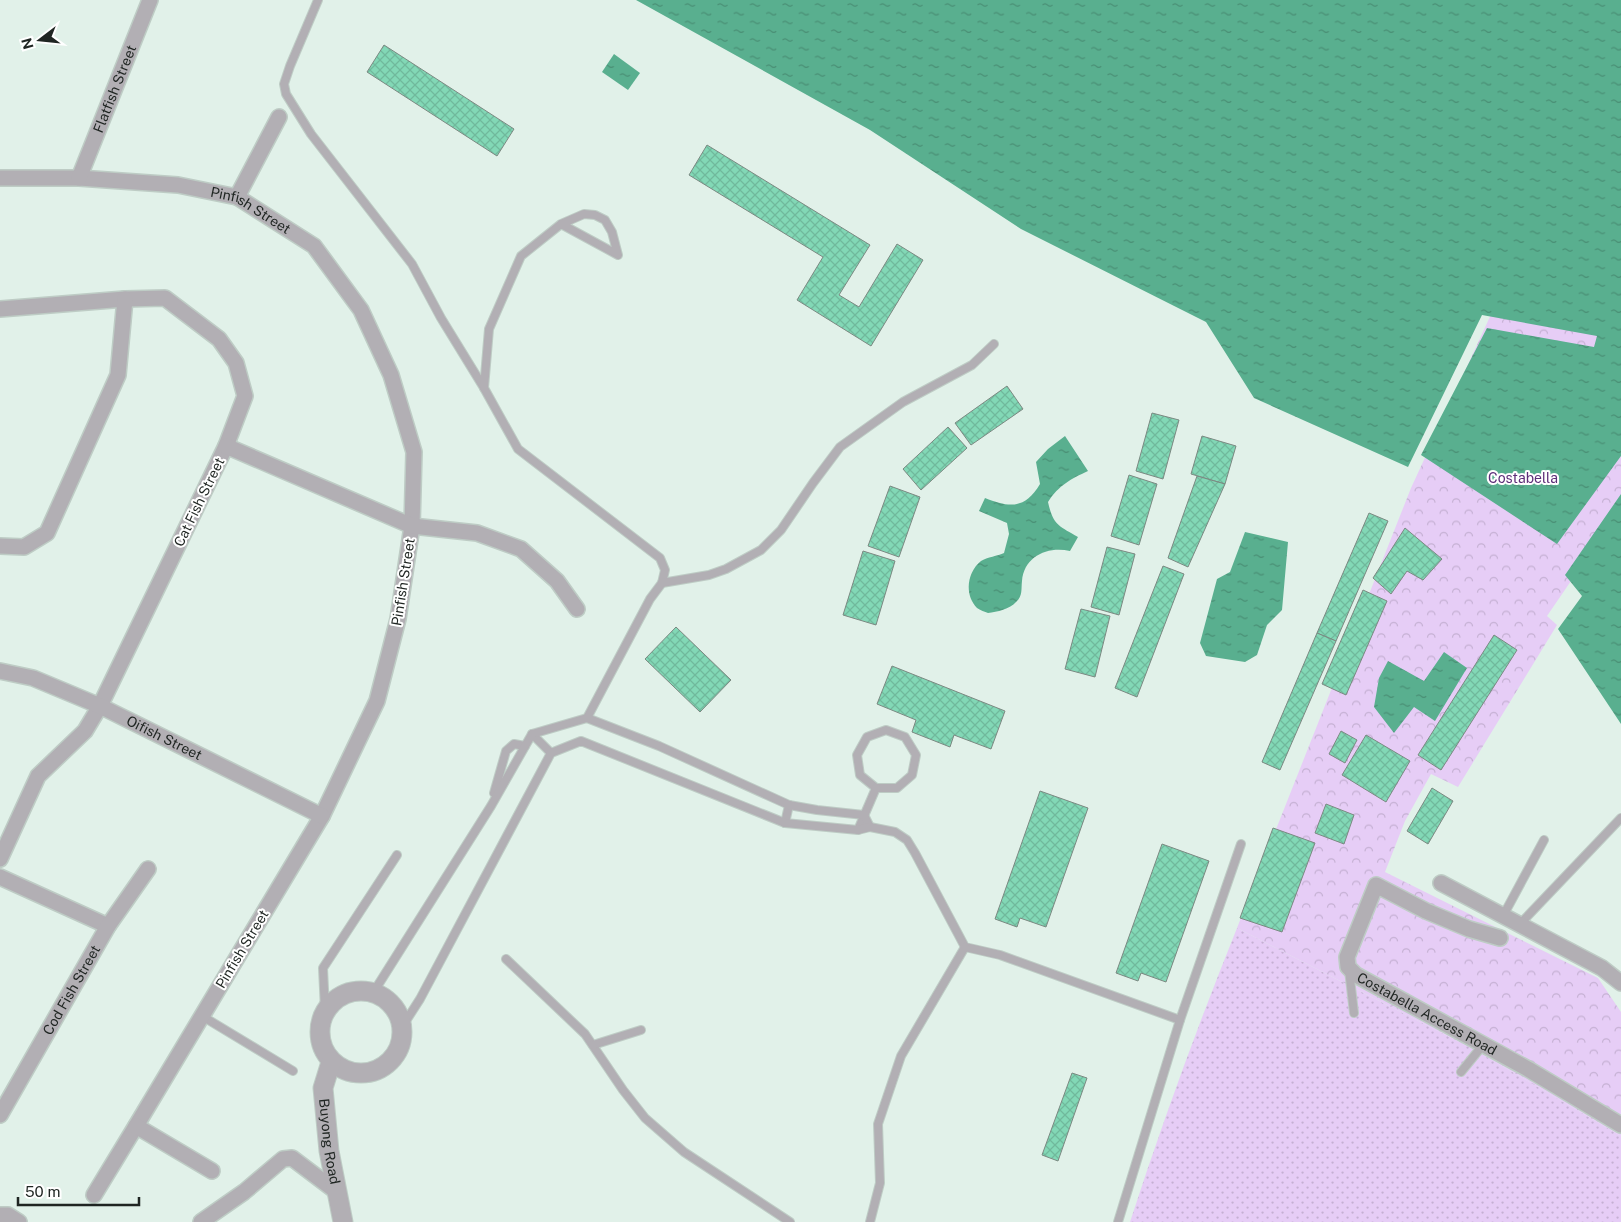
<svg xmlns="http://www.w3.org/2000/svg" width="1621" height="1222" viewBox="0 0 1621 1222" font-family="'Public Sans',sans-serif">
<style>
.grass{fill:url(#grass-dots)}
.park{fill:url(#park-crowns)}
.water{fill:url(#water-ripples)}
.building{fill:url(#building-cross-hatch);stroke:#7b8982}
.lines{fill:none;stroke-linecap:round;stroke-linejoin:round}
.service-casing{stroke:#beccc5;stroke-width:10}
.minor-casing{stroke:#beccc5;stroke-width:18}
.tertiary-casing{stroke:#beccc5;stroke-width:21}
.service{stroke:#b2afb4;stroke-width:8}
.minor{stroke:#b2afb4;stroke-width:15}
.tertiary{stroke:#b2afb4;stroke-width:19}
.labels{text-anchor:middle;stroke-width:4;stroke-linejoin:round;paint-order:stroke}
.street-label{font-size:14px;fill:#1f2522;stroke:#fff}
.park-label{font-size:14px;fill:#5d2d78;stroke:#fff}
</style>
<defs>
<pattern id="grass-dots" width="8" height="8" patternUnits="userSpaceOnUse" patternTransform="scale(1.25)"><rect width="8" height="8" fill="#e6cdf6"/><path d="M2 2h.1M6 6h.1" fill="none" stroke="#c5b0d3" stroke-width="1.8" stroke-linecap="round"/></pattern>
<pattern id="park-crowns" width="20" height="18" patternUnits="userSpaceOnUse" patternTransform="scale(1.25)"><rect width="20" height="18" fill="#e6cdf6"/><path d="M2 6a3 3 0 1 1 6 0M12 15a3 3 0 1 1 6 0" fill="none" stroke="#c5b0d3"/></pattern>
<pattern id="water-ripples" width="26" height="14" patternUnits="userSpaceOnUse" patternTransform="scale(1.25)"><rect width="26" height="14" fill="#59af8f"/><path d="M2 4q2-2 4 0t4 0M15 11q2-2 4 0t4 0" fill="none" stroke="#498e74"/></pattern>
<pattern id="building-cross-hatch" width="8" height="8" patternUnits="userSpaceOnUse" patternTransform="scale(1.25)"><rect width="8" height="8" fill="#82d8b6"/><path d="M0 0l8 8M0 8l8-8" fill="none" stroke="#70b99c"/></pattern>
</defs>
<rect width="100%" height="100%" fill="#e1f1e9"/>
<path class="grass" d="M1237,928L1477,1051L1621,1136V1222H1130C1162,1123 1198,1025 1237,928Z"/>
<path class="park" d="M1511,271L1621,343V508L1547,616L1557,625L1458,787L1431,774L1405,821L1385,872L1598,978L1621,1012V1136L1477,1051L1237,928L1411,488Z"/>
<g class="water">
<path d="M636,0H1621V456L1557,544L1421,455L1487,328L1594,347L1597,336L1482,315L1408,467L1254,398L1206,322L1021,229L870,130Z"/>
<path d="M614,54L640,73L628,90L602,72Z"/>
<path d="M1065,436L1088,471C1071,479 1059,485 1048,502C1053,525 1059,526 1078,537L1070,551C1048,546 1024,556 1022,581C1021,589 1023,596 1016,602C1010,609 997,612 988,613C985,612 980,610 977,608C964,595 967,572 981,561C987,557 998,556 1004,553L1009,534L1007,523L979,511L985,498C1010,508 1025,509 1040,484L1036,462L1048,449Z"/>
<path d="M1621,494V724L1558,629L1582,596L1565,575Z"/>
<path d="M1245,532L1288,542L1282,610L1267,625L1257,655L1245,662L1206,656L1200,643L1217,579L1230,572Z"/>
<path d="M1444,652L1467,668L1435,721L1414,707L1394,733L1374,707L1379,678L1388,661L1424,681Z"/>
</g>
<g class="building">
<path d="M384,45L514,129L497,156L367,72Z"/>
<path d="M707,145L870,245L839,295L859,307L897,244L923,260L871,346L797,300L823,257L689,175Z"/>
<path d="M1007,386L1023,409L971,445L955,423Z"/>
<path d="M1152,413L1179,420L1163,479L1136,471Z"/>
<path d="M948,427L967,448L921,490L903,469Z"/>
<path d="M1202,436L1236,446L1225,484L1191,474Z"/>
<path d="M1129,475L1157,484L1139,545L1111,536Z"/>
<path d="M1197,476L1225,484L1188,567L1168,558Z"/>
<path d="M890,486L920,497L899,557L868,546Z"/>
<path d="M1369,513L1388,521L1336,641L1317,633Z"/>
<path d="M1405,528L1442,559L1423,580L1407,571L1391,594L1373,578Z"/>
<path d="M1107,547L1135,554L1119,615L1091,607Z"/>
<path d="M863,551L895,561L876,625L843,615Z"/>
<path d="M1163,566L1184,574L1137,697L1115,688Z"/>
<path d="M1363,590L1387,601L1346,695L1322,684Z"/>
<path d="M1081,609L1110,616L1095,677L1065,669Z"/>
<path d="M676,627L731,680L700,712L645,659Z"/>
<path d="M1317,633L1336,641L1280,770L1262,762Z"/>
<path d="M1494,635L1517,650L1441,770L1418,755Z"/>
<path d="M892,666L1005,711L991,749L954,735L950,747L912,732L916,720L877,704Z"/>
<path d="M1341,731L1357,740L1345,763L1329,754Z"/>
<path d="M1366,735L1410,761L1386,802L1342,775Z"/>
<path d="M1432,788L1453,801L1428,844L1407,831Z"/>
<path d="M1040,791L1088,808L1046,927L1020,918L1017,927L995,919Z"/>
<path d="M1326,804L1354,815L1344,844L1315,833Z"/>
<path d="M1273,828L1315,843L1282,932L1240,918Z"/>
<path d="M1162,844L1209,861L1166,982L1141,973L1138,981L1116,973Z"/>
<path d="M1072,1073L1087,1078L1058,1161L1042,1155Z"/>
</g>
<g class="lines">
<g class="service-casing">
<g id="service">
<path d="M318,0L290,66L284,84L286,94L311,134L412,264L441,318L484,388"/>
<path d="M561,224L618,255L612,232L605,220L595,215L584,214L561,224L521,256L489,329L484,388L518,449L660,558L665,570L662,583L650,599L587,718"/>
<path d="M662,583L709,575L726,569L761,550L781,530L813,483L840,447L903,402L972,365L994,344"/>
<path d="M886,730L905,737L916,755L912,775L897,788H876L860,775L857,755L867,737Z"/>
<path d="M532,734L551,753"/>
<path d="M494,793L506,751L514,744L525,746"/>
<path d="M785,823L789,805"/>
<path d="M858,830L876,788"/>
<path d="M1503,916L1544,840"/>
<path d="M1520,924L1621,818"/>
<path d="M506,959L585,1034L623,1090L645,1118L684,1152L790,1222"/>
<path d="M1349,970L1354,1013"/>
<path d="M373,993L491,806L532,734L587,718L659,746L789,805L817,810L864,815L870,827"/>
<path d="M325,1010L323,968L397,855"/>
<path d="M202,1016L293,1071"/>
<path d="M402,1027L420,999L551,753L581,741L785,823L858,830L870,827L895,832L907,840L915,853L965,947L1000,955L1180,1020"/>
<path d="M593,1045L641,1030"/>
<path d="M1461,1072L1483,1045"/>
<path d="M870,1222L880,1183L878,1124L901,1056L965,947"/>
<path d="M1118,1222L1180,1020L1241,844"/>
</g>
</g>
<g class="minor-casing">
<g id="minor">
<path id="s1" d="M0,178H79L178,185L237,197L314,246L361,310L391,375L414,452L412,526L398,619L377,701L322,816L136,1126L94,1195"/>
<path id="s2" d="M79,178L150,0"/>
<path d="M237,197L279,117"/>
<path d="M0,309L125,299L165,298L219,339L236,363L245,396L226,446L100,706L85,731L38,776L0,859"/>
<path d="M226,446L412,526L477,533L521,549L557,581L577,609"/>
<path d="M0,546L24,547L47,533L118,375L125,299"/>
<path id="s3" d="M0,671L33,678L100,706L322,816"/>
<path d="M0,877L108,926"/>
<path d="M1441,883L1602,968L1621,983"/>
<path id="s4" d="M1500,938L1469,929L1426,911L1376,885L1347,957L1348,967L1356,975L1528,1069L1621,1125"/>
<path id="s5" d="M0,1115L108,926L148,869"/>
<path d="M136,1126L212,1171"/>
<path d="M0,1215H8L19,1222"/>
<path d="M201,1222L244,1192L283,1159L292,1158L337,1192"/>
</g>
</g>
<g class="tertiary-casing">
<g id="tertiary">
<circle cx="361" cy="1032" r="41"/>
<path id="s6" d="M331,1062L323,1088L329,1151L343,1222"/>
</g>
</g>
<use href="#service" class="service"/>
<use href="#minor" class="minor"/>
<use href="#tertiary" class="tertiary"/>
</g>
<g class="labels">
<g class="street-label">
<text dy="5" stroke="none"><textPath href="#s2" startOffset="96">Flatfish Street</textPath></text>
<text dy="5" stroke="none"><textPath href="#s1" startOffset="256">Pinfish Street</textPath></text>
<text transform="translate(199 502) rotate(-64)" y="5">Cat Fish Street</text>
<text transform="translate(403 582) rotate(-81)" y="5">Pinfish Street</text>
<text dy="5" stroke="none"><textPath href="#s3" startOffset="178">Oifish Street</textPath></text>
<text transform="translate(242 949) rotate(-59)" y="5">Pinfish Street</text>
<text dy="5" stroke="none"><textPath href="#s5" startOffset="144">Cod Fish Street</textPath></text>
<text dy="5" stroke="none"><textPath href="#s4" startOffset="315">Costabella Access Road</textPath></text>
<text dy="5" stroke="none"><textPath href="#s6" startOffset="81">Buyong Road</textPath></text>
</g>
<g class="park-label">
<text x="1523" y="483">Costabella</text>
</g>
</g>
<g transform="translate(40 40) rotate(254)" stroke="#ffffff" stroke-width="4" paint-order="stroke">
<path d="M0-4L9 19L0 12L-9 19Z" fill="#1f2522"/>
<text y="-8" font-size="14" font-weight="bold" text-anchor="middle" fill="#1f2522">N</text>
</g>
<path d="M18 1197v8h121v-8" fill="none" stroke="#1f2522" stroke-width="2.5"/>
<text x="25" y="1197" font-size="15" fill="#1f2522" stroke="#ffffff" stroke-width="4" paint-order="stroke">50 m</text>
</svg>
